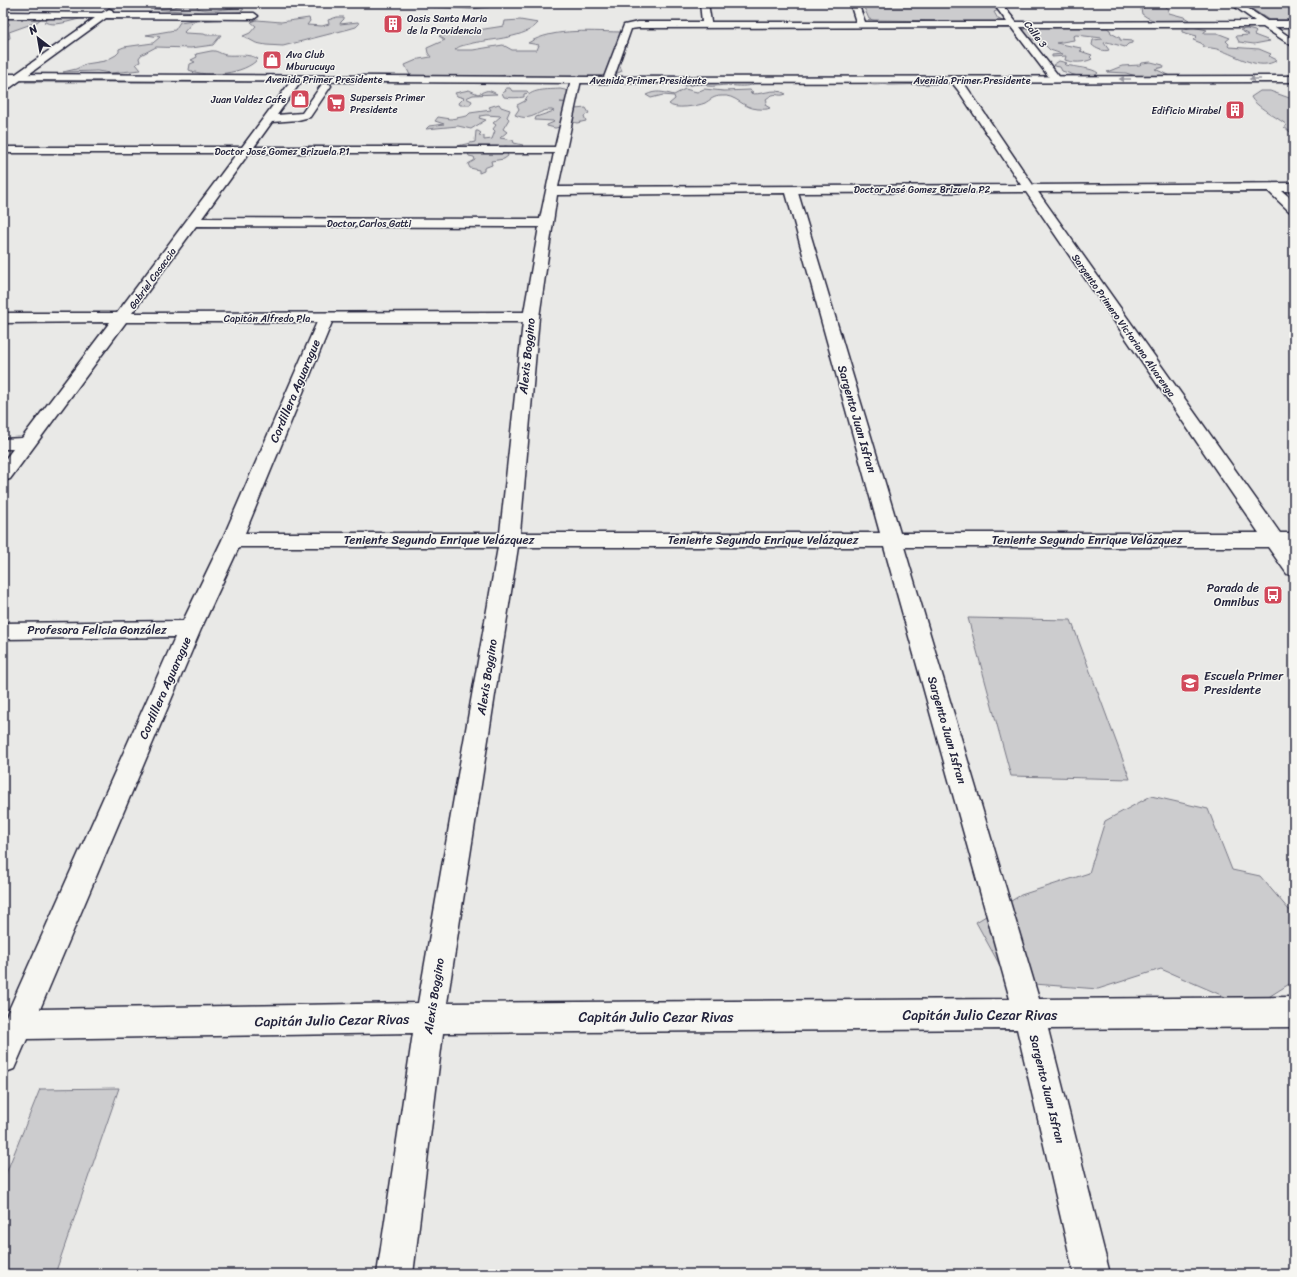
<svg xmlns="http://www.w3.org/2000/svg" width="1297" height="1277" viewBox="0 0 1297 1277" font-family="Sriracha,sans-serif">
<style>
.green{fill:#ccccce;stroke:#777784}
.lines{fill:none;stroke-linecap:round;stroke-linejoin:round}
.minor-casing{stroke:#22223b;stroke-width:3}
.major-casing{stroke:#22223b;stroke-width:3}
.minor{fill:#f6f6f2;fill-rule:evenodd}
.major{fill:#f6f6f2;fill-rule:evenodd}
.oneway{fill:#9797a0}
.labels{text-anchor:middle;stroke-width:3;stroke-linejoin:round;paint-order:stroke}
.far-poi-label{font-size:10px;fill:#22223b;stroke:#f6f6f2;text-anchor:start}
.far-street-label{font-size:10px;fill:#22223b;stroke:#f6f6f2}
.street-label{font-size:12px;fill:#22223b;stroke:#f6f6f2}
.poi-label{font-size:12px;fill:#22223b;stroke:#f6f6f2;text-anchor:end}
.near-street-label{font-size:14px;fill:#22223b;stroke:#f6f6f2}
</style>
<rect width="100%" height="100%" fill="#e9e9e7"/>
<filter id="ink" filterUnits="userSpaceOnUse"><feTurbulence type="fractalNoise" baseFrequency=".025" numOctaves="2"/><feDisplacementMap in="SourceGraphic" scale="8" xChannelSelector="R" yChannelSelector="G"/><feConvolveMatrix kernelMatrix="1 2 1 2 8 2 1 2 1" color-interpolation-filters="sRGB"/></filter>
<g filter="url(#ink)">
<g class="green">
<path d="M191,3L198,4L197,8C213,14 235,5 244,9L240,12L214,13L150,9L170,8Z"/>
<path d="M435,3H491L489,7L471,9L434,7L440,4Z"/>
<path d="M862,3H992L998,4L1001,9L994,12L998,19L1005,22L980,26L948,21L874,20L869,19Z"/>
<path d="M1139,3H1175L1164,6L1169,9L1168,11L1169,13L1184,17L1189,20L1188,22C1182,22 1178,21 1172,21C1158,20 1154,23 1142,14L1141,9L1144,8L1137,6Z"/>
<path d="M1243,3H1294V20H1269Z"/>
<path d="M44,16L37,22L9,32L10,38L3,41V30L10,24L6,21L10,18Z"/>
<path d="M91,17L93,18C88,20 85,19 80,19C68,21 56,27 44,22L50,18Z"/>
<path d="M337,17H344V19L341,22L340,24L358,22L359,24L356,27L349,29L283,46L266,45L256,43L243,36L250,33L256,26L251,22L257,20L281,22L309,18L310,21L307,25L322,26L329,24L328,20Z"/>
<path d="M207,18L231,19L195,21L192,23L184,32L185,33L204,34L206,35H221L213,45L191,48L156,47L141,55L139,58L140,62L136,64L141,70L111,73L97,71L63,72L76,69L86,64L105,61L116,55L119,52V49L124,47L153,43L160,37L146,35L175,30L180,22Z"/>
<path d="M520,20L538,23C526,38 492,39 473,43C467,45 459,45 455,50H473L503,45L512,50H537L539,45L528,43C554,27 595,32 625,32L629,38L620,45L618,61L622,71L609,77L535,78L526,76L505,75L491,78L479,76L411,77L405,65L419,59L431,57L428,53L427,48L445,40L439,36L504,26L505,21Z"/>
<path d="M1043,26L1054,28L1069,27L1107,28L1110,30L1111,33L1120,38V40L1132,41V43L1128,44L1125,47L1107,42L1104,43L1109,50C1104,52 1096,49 1092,45L1093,40L1103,39L1102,38L1076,35L1073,36L1074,40L1056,43L1081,48L1082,50L1080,51L1092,55L1090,57L1092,59C1084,63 1073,63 1065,60L1066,56L1052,57V55L1062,54L1050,50L1044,44L1029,38L1023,30L1031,27Z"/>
<path d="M1192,27L1207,30L1204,32V33H1217L1230,38L1226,41L1229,44L1228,46L1229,47L1259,49L1271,54L1269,56L1277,60C1260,72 1236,55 1220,50C1215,48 1209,48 1204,47L1201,43L1193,40L1197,36L1182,32V30Z"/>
<path d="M1247,29L1255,31L1256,32L1254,35L1270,41L1254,44L1239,42L1236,36L1249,35L1240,30Z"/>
<path d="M211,51C217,50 220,54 226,55C236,56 249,53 258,59C245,74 207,78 189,70L190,64L195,62L191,60L197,57L196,54Z"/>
<path d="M1059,61L1067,63L1065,64L1066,65C1074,67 1093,68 1098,73C1089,82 1072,74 1062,71L1060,67L1054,66L1053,65Z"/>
<path d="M1151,62L1163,65L1164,67L1155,69L1172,77L1136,76L1126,73L1107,72L1122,66L1140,65L1142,63Z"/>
<path d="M28,81H279V82H25Z"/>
<path d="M948,82L938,84L889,85C881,83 874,87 867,83H752V85C743,87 736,86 728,85C721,85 714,87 707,86L705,83L684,86L667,84L670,83Z"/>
<path d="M507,88H510L512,91H527L529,93L524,94V97C519,98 509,98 504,97L502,93L506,91L505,89Z"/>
<path d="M560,89L570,91L577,101L575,103L560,102L571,104L575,109L586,108L589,113L584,116L586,121L577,123L572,122L574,120L569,118L560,122L561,127L555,128L547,126V125L554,122L553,121L535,120L536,117L554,111L552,110C537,109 534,123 515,115L519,109L517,105L525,101C528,88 549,90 560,89Z"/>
<path d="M685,89L697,92L704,89L724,91L750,90L753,92L750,93C759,97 774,86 786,94C777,98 777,90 766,99L767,101L765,105L770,108C766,110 763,109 758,109C742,108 736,94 721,96C714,96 710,100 705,103C698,106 674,110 669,104L675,99L674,96L663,95L651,98L646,95C656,90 663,92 674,95Z"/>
<path d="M469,90L478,94C488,90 487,89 497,94L473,95L466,98L472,101L470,105H460L459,103L464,98L457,96L455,93Z"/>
<path d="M1260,91H1270L1292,99L1294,101V135L1284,127L1287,125C1278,118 1255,106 1251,97Z"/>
<path d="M499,104L501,107L510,110L507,117L509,119L503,129L507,132L500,138L513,140L514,143L523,145L520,148L505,146L499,148L500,151L507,153L508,156L504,159L491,161L492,165L484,168V171L479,173V170L470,168L468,164L475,160L474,157L469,156L468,153L470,152L457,146L475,142L476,131H478L481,133L479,135L484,136V140L492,139L495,131L493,129L496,125L493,123L501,116L486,115L480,116L479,118L486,120L471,129L458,126L426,129L429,126L444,124L435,121L438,117L451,119L467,116L470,113L491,110L489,107Z"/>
<path d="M968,618L1071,620L1130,779L1011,776Z"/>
<path d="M1151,796L1208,809L1232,870L1260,876L1289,910H1294V981L1251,1008L1161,969L1098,989L1009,982L976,922L1021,895L1089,873L1105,821Z"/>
<path d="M119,1088L55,1274H3V1181L40,1089Z"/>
</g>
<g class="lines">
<g class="minor-casing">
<g id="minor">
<path d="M700,3H708L711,22H856L850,3H858L865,22H1007L993,3H1001L1016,22L1255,21L1230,3H1240L1267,21H1294V27H1275L1294,40V47L1263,27H1020L1061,79L1056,82L1052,81L1011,27L638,28L631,29L613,80L608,83L604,82L603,80L624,25L638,22H702Z"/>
<path d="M109,9L112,10L113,13H254L258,16L254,19L106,18L7,90L3,91V83L95,18H3V12L102,13Z"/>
<path d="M298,76L303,79L277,115L302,113L322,84H330L331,86L310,117L298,120L272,122L254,147H555L571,80L576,77L581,80L558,187L1021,185L958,90L950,80L955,77L959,78L966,86L1033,185L1294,183V191H1282L1294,201V212L1289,211L1268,191L1038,192L1280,533H1294V547H1289L1294,554V576L1287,574L1268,547H904L1039,999L1294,997V1027L1048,1029L1110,1274H1074L1017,1029L443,1033L413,1274H377L413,1033L27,1039L14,1069L3,1073V1023L175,637L3,639V623L183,621L222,540L317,322H126L10,479L3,481V462L13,449H3V439L22,438L110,322L3,323V313H117L237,153H3V147H242L294,77ZM249,153H554L540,219L202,218ZM1026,192L1259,533H900L798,193ZM786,193L880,533H520L539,317L557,195ZM196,226L539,227L524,312L132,313ZM332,322H523L500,533H245ZM239,547H498L418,1003L40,1009L201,629ZM518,547H884L1010,999L447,1003Z"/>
</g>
</g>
<g class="major-casing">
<path id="major" d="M3,74L576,77L1294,76V82L576,83L3,80Z"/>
</g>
<use href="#minor" class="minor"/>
<use href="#major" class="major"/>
</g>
<defs><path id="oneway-solid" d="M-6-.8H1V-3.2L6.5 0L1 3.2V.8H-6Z"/></defs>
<g class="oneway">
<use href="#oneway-solid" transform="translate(1125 79) rotate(-180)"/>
<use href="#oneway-solid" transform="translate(1255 79) rotate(180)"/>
</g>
</g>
<defs>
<g id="building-square" transform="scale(1)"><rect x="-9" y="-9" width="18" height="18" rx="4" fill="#d1495b" stroke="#f6f6f2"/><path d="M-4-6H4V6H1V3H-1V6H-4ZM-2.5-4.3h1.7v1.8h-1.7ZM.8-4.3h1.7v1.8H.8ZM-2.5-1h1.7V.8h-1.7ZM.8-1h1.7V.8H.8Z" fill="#fff"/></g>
<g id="shop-square" transform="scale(1)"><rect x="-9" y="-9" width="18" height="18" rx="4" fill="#d1495b" stroke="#f6f6f2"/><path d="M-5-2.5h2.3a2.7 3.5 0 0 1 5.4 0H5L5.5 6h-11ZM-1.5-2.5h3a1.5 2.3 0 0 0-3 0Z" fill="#fff"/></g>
<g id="supermarket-square" transform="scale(1)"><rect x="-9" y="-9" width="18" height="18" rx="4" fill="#d1495b" stroke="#f6f6f2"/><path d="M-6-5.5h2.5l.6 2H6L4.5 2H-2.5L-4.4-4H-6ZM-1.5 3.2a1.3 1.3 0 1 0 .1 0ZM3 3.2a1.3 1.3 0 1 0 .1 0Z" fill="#fff"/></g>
<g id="bus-square" transform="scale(1)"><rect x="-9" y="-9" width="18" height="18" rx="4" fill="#d1495b" stroke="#f6f6f2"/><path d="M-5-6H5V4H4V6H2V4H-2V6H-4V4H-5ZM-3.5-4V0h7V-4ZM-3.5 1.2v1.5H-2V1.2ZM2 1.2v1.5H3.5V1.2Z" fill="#fff"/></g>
<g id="school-square" transform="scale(1)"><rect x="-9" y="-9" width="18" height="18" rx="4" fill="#d1495b" stroke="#f6f6f2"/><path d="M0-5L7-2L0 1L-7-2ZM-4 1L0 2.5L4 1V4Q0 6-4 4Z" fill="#fff"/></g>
</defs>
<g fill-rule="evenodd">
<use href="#building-square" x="393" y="24"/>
<use href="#shop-square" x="272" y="60"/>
<use href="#shop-square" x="300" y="99"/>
<use href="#supermarket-square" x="336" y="103"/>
<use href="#building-square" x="1235" y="110"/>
<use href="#bus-square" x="1273" y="595"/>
<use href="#school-square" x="1190" y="683"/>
</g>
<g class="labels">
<g class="far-poi-label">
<text x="407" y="22">Oasis Santa Maria<tspan x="407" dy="12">de la Providencia</tspan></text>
<text x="286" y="58">Ava Club<tspan x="286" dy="12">Mburucuya</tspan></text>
<text x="350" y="101">Superseis Primer<tspan x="350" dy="12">Presidente</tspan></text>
<text x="286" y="103" text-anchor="end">Juan Valdez Cafe</text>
<text x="1221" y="114" text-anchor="end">Edificio Mirabel</text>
</g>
<g class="far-street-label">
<text transform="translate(1036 34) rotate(53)" y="4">Calle 3</text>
<text x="324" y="83">Avenida Primer Presidente</text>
<text x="648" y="84">Avenida Primer Presidente</text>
<text x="972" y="84">Avenida Primer Presidente</text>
<text x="282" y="155">Doctor José Gomez Brizuela P1</text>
<text x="922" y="193">Doctor José Gomez Brizuela P2</text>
<text x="369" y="227">Doctor Carlos Gatti</text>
<text transform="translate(152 278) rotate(-54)" y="4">Gabriel Casaccia</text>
<text x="267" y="322">Capitán Alfredo Pla</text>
<text transform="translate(1124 325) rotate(55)" y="4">Sargento Primero Victoriano Alvarenga</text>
</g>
<g class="street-label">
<text transform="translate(527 356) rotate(-84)" y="4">Alexis Boggino</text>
<text transform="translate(295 391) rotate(-67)" y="4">Cordillera Aguarague</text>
<text transform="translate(857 419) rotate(74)" y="4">Sargento Juan Isfran</text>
<text x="439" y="544">Teniente Segundo Enrique Velázquez</text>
<text x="763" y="544">Teniente Segundo Enrique Velázquez</text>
<text x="1087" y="544">Teniente Segundo Enrique Velázquez</text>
<text x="97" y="634">Profesora Felicia González</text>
<text transform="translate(487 677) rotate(-81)" y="4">Alexis Boggino</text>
<text transform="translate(165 688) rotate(-66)" y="4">Cordillera Aguarague</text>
<text transform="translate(947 730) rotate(74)" y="4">Sargento Juan Isfran</text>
<text transform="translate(434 996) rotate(-81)" y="4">Alexis Boggino</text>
<text transform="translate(1047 1089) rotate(76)" y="4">Sargento Juan Isfran</text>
</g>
<g class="poi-label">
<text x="1259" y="592">Parada de<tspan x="1259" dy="14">Omnibus</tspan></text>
<text x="1204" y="680" text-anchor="start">Escuela Primer<tspan x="1204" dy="14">Presidente</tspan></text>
</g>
<g class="near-street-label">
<text x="980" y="1020">Capitán Julio Cezar Rivas</text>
<text x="656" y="1022">Capitán Julio Cezar Rivas</text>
<text transform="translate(332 1020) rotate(-1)" y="5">Capitán Julio Cezar Rivas</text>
</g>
</g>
<rect width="1297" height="1277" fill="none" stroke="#f6f6f2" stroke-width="16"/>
<rect x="8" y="8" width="1281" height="1261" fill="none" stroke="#22223b" stroke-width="1.5" filter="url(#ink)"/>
<g transform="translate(38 38) rotate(329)" stroke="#f6f6f2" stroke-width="3" paint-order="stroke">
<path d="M0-3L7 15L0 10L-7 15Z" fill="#22223b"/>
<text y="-6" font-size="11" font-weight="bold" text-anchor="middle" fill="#22223b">N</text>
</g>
</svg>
